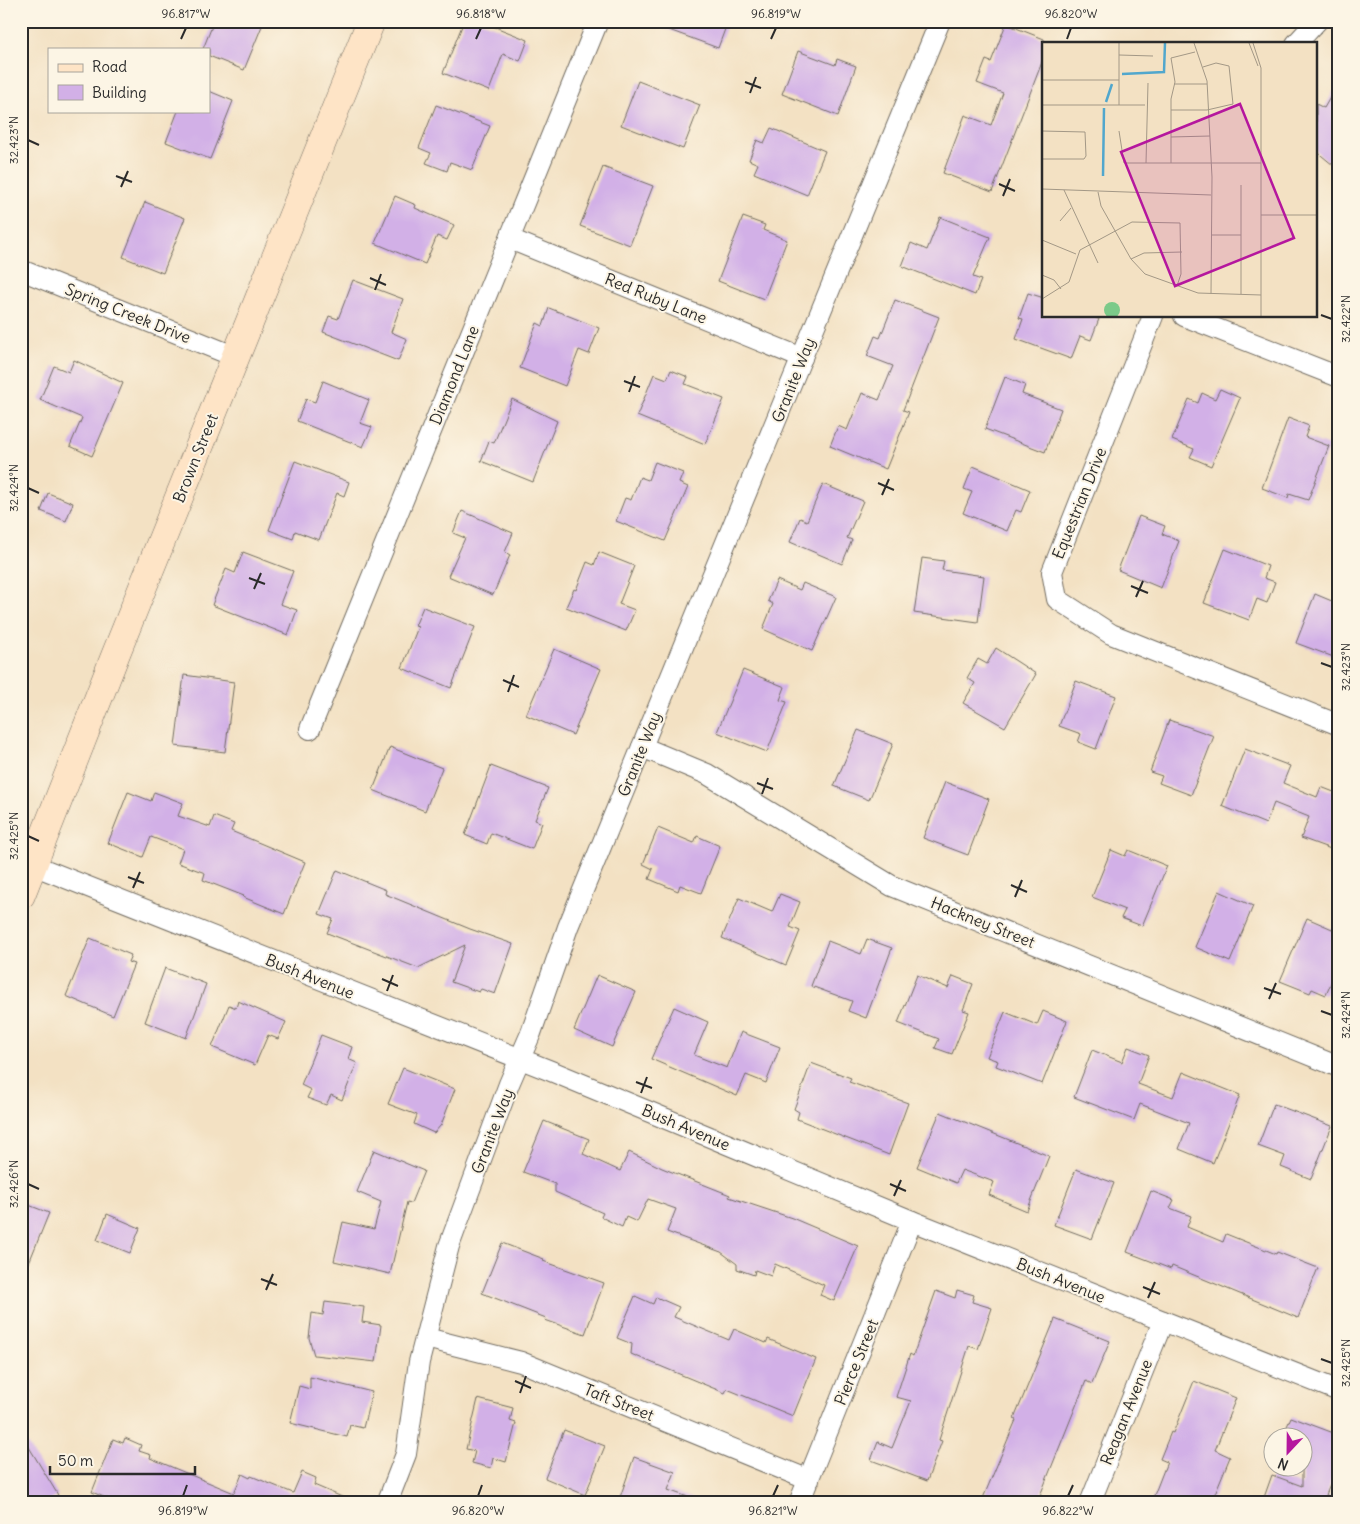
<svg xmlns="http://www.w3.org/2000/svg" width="1360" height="1524" viewBox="0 0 1360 1524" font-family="Delius,sans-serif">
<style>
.building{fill:#d2b0e7}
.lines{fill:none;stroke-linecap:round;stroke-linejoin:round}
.street-casing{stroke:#716b60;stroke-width:22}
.secondary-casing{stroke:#716b60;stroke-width:29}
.street{stroke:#fff;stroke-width:20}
.secondary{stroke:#fee4c6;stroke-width:28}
.ticks{fill:none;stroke:#2b2b2b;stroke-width:2}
.labels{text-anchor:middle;stroke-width:4;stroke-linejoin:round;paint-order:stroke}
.street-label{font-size:16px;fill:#2b2b2b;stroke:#fcf5e5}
.inset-river{fill:none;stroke:#51a7cd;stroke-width:2.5}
.inset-road{fill:none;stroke:#a39886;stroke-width:1}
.view{fill:#b5179e;fill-opacity:0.15;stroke:#b5179e;stroke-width:2.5}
.inset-edge{fill:none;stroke:#2b2b2b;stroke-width:2.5}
.neatline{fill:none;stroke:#2b2b2b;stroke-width:2}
.ticks-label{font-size:12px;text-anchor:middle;fill:#2b2b2b}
</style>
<rect width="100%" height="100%" fill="#fcf5e5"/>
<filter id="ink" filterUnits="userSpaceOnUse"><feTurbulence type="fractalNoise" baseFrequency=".02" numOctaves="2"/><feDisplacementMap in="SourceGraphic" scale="10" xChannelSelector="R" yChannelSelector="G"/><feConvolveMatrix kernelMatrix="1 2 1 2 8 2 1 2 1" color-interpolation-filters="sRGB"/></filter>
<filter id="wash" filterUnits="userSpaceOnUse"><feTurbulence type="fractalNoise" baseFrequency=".0096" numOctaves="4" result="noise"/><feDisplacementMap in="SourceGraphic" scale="20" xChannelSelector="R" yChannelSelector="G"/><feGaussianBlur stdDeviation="1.12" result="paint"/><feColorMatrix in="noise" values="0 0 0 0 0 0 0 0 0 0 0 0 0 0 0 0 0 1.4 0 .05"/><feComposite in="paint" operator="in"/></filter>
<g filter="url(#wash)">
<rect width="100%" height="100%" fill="#f3e1c3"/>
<g id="blocks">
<g class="building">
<path d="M214,21H264L244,70L209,56V49H203Z"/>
<path d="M464,21H480L528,40L520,61L503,54L489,91L443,73Z"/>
<path d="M651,21H728L718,48L650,23Z"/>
<path d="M1006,24L1044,39V57L992,192L943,173L965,115L991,125L1003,93L977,83L986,60L991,62Z"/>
<path d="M798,51L835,65L837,59L856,66L838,116L782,94Z"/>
<path d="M638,81L700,105L683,149L621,125Z"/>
<path d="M1339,82V170L1316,151V104L1324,108Z"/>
<path d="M209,91L233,101L210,159L166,142L178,111H209Z"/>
<path d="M436,105L490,126L472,170L450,162L447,171L426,163L431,153L419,148Z"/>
<path d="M771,128L825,151L807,195L754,173L758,164L749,160L757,140L764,143Z"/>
<path d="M603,167L653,186L630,245L580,226Z"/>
<path d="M395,196L416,205L415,208L454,225L447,240L437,236L425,264L375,243Z"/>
<path d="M145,202L185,218L163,273L123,257Z"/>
<path d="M743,217L765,225L763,230L787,240L764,299L718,281Z"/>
<path d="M940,217L990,237L973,277L981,280L975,295L902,266L911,243L927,250Z"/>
<path d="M353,280L403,299L391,332L407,339L398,361L323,332L329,316L338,319Z"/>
<path d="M1028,293L1044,298V316H1091L1099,319L1091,340L1080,336L1071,359L1016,339L1023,319L1019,318Z"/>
<path d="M895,300L939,317L903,410L909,412L886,469L830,446L838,426L847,430L862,393L879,400L893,366L867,356L875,336L880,338Z"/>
<path d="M549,308L599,328L589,354L579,350L565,386L520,368L537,323L543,326Z"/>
<path d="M74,360L123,383L92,456L70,446L82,418L40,400L54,366L69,372Z"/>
<path d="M671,370L688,377L685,384L724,399L705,444L637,416L654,374L667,379Z"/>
<path d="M1005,377L1025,385L1022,394L1061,409L1045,452L985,429Z"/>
<path d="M323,381L369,400L360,423L372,427L363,447L297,421L306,399L315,402Z"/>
<path d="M1220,389L1240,398L1211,466L1190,457L1194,449L1172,440L1189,399L1198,403L1202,393L1215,399Z"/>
<path d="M512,399L557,421L533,482L481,461L489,441L494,443Z"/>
<path d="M1288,418L1309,426L1305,437L1329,446L1308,500L1289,494L1288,498L1262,488Z"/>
<path d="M295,461L349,482L344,496L337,493L319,540L295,531L293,539L269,530Z"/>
<path d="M655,462L683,473L679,483L688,487L665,541L616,521L625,498L631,500L640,477L648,480Z"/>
<path d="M973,466L1030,490L1021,512L1016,510L1007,531L963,513L972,492L964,489Z"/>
<path d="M823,484L863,501L847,538L852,540L842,564L790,542L800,518L807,521Z"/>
<path d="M48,493L73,503L66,521L41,511Z"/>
<path d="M462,511L513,533L505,552L510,555L493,595L448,576L465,538L453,533Z"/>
<path d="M1139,516L1165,526L1162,534L1179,541L1161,588L1118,570Z"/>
<path d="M1225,549L1268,566L1264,578L1275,582L1267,603L1257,599L1249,620L1204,603Z"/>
<path d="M243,552L293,571L280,604L297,610L288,635L212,605L226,569L235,573Z"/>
<path d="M599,552L634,566L619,604L635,610L626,631L566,607L574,589L576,590L587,562L594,565Z"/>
<path d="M922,558L944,561L942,570L984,576L978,622L914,613Z"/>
<path d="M777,580L800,590L803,583L836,597L812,651L763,629L773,604L768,601Z"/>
<path d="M1315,594L1339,604V659L1296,643Z"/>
<path d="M423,607L475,627L451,688L402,668L418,627L415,626Z"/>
<path d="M996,648L1036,674L1005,727L963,703L975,683L967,678L978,659L987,664Z"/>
<path d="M554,649L601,669L573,735L526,715Z"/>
<path d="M743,670L785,687L780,700L787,702L767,752L717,732Z"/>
<path d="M184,675L234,682L225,752L175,746Z"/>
<path d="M1076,681L1116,696L1096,749L1078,742L1081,734L1059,726Z"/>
<path d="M1169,720L1214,736L1191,795L1159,783L1162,776L1150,772Z"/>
<path d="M858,730L893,744L869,800L834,786Z"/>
<path d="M390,747L442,768L425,811L373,790Z"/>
<path d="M1245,749L1290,766L1283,783L1317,797L1321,787L1339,794V852L1301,838L1309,817L1274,803L1266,824L1222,806Z"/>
<path d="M491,766L548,788L535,820L542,823L532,849L491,833L487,844L465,835Z"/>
<path d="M945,782L989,799L968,855L923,838Z"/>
<path d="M128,792L151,801L154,792L183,803L178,816L210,827L214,816L234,824L231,831L305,862L284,914L243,897L244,896L203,880L205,873L178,863L183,849L151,837L143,857L108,843Z"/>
<path d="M658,828L694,843L697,836L720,846L701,893L680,885L678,891L649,879L653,869L643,864Z"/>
<path d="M1111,850L1125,856L1128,850L1167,866L1142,926L1121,918L1125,910L1092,897Z"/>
<path d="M337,870L386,890L385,894L470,929L513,944L495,994L481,989L479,992L451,982L465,945L418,968L327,933L333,919L319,914Z"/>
<path d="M1219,891L1253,906L1230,962L1195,947Z"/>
<path d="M780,894L800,902L790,927L800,931L786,965L722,938L739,898L772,912Z"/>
<path d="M1307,918L1339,932V964L1326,995L1312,989L1310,993L1280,981Z"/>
<path d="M90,938L131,955L128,962L134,964L113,1016L66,996Z"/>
<path d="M867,939L892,948L866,1018L848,1011L852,1001L811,986L828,941L861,954Z"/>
<path d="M165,968L206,984L186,1038L145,1022Z"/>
<path d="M597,975L636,992L612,1047L574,1030Z"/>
<path d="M917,975L948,988L953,976L973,984L963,1010L969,1012L952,1054L935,1048L939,1039L898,1023Z"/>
<path d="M238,1001L286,1022L278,1039L268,1035L255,1065L212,1047L229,1005L236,1008Z"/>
<path d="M674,1007L708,1022L694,1055L727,1068L741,1032L780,1047L766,1083L746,1075L737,1096L651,1059Z"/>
<path d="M1043,1011L1067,1021L1042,1084L996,1066L998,1061L987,1057L1005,1012L1037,1025Z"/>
<path d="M321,1035L352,1047L348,1059L357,1063L342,1100L331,1095L326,1105L307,1098L311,1090L301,1085Z"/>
<path d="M1128,1047L1149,1055L1138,1084L1173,1097L1183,1072L1240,1095L1213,1163L1179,1149L1189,1123L1140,1104L1134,1120L1074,1097L1092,1050L1122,1062Z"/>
<path d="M811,1063L851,1078L849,1082L908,1103L889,1155L797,1119L799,1112L794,1109Z"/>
<path d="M403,1068L455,1089L441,1125L434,1133L414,1124L417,1115L388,1104Z"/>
<path d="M1274,1104L1332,1126L1311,1179L1281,1167L1285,1156L1258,1146Z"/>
<path d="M940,1112L1049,1156L1027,1211L989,1195L994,1182L962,1170L956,1183L917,1167Z"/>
<path d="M544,1121L589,1139L583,1154L620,1171L629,1152L662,1168L730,1195L729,1197L792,1218L858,1246L834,1301L820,1295L824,1285L775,1264L771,1276L755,1270L754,1275L737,1269V1264L721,1252L667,1232L676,1209L648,1199L637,1222L626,1217L622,1227L601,1217L603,1213L555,1192V1184L523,1172Z"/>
<path d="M374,1150L424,1171L411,1203L407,1202L390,1274L334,1261L343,1222L374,1229L381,1202L357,1192Z"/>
<path d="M1076,1169L1114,1183L1092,1239L1054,1225Z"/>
<path d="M1151,1191L1174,1200L1170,1208L1191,1216L1187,1227L1223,1242L1226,1234L1276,1254L1277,1252L1318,1268L1298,1318L1172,1266L1171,1269L1127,1252Z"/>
<path d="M21,1202L49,1213L22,1280L21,1279Z"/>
<path d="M107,1214L140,1228L130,1253L97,1240Z"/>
<path d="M502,1243L544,1259L543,1261L604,1283L585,1334L545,1320L546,1318L482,1293Z"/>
<path d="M957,1290L974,1295L972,1302L992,1308L978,1349L969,1346L939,1440L942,1441L927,1481L871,1460L878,1442L892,1448L911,1401L896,1397L910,1354L913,1356L936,1291L955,1298Z"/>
<path d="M635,1296L653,1304L656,1297L679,1307L674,1317L729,1340L734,1329L766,1343L768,1339L816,1359L793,1416L727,1389L725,1393L631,1354L632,1344L617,1338Z"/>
<path d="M325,1302L364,1307L362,1322L381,1325L376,1362L314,1355L309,1338L312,1313L323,1315Z"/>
<path d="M1055,1319L1110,1341L1092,1384L1086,1381L1037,1503H981L1016,1420L1014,1419Z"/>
<path d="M310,1377L372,1392L363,1428L350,1425L347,1437L290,1423L299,1386L310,1389Z"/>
<path d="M1194,1381L1236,1398L1215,1450L1230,1457L1211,1503H1151L1167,1462L1160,1459L1171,1432L1173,1433Z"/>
<path d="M478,1399L513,1408L510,1421L516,1423L506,1462L493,1458L491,1468L472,1463L475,1451L466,1449Z"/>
<path d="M1291,1417L1339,1435V1462L1326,1495L1339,1500V1503H1262L1272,1475L1302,1486V1436H1283Z"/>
<path d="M564,1430L605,1446L585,1495L545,1478Z"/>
<path d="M21,1434L58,1495L45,1503H21Z"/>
<path d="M125,1438L141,1445L139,1451L151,1455L150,1458L234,1493L242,1474L250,1478L251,1476L293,1493L302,1472L316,1478L314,1485L356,1503H118L92,1492L113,1439L123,1443Z"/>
<path d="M634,1457L675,1472L668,1490L699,1501L698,1503H618Z"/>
</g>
</g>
</g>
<g filter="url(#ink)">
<use href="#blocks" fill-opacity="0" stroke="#716b60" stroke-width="1"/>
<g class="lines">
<g class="street-casing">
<g id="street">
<path d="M1296,44L1317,21"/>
<path d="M510,239L802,358"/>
<path d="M21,270L236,357"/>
<path d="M1153,316L1052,572L1057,599L1111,634L1339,725"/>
<path d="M1184,316L1339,377"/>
<path d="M310,729L598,21"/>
<path d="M642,747L707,774L892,886L1339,1067"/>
<path d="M33,865L551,1071L912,1221L1339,1391"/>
<path d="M426,1338L521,1362L809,1480"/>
<path d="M387,1503L406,1454L419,1362L449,1246L509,1084L531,1033L568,927L940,21"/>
<path d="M799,1503L912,1221"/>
<path d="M1090,1503L1163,1321"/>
</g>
</g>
<g class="secondary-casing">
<path id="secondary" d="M21,895L115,656L371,21"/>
</g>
<use href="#street" class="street"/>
<use href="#secondary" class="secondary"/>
</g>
</g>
<path class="ticks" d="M181,39L186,28M476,39L481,28M771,39L776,28M1067,39L1071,28M745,82L761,88M750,93L756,77M28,140L39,145M116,176L132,182M999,184L1015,191M121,187L128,171M1003,196L1010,179M370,278L386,285M375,290L381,274M1321,315L1332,319M624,381L640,387M629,392L635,376M878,483L894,490M28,488L39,493M882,495L889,479M249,578L265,584M1131,586L1148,593M254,589L261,573M1136,597L1143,581M1321,663L1332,667M503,680L519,687M508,692L514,675M757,783L773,789M762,794L768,778M28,836L39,841M128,877L144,883M1011,885L1027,892M133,888L140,872M1015,897L1022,880M382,979L398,986M1264,988L1281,994M387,991L393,975M1269,999L1276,983M1321,1011L1332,1015M636,1082L652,1088M641,1093L647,1077M28,1184L39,1189M890,1184L906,1191M894,1196L901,1180M261,1279L277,1285M1143,1287L1160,1294M266,1290L273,1274M1148,1298L1155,1282M1321,1359L1332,1363M515,1381L531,1388M520,1393L526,1376M183,1496L187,1485M478,1496L482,1485M773,1496L778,1485M1068,1496L1073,1485"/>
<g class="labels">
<g class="street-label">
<text transform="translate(656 298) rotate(22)" y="6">Red Ruby Lane</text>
<text transform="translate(128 313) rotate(22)" y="6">Spring Creek Drive</text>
<text transform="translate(454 375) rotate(-68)" y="6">Diamond Lane</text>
<text transform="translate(793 380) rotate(-68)" y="6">Granite Way</text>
<text transform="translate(195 458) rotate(-68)" y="6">Brown Street</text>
<text transform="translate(1079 503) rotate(-68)" y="6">Equestrian Drive</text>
<text transform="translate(639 754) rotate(-68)" y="6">Granite Way</text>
<text transform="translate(983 922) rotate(22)" y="6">Hackney Street</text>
<text transform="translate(310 976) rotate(22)" y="6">Bush Avenue</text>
<text transform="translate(686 1127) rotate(23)" y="6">Bush Avenue</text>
<text transform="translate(492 1131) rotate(-69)" y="6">Granite Way</text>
<text transform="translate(1061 1280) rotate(22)" y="6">Bush Avenue</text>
<text transform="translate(856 1362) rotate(-68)" y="6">Pierce Street</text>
<text transform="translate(619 1402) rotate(22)" y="6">Taft Street</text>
<text transform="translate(1126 1412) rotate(-68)" y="6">Reagan Avenue</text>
</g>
</g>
<g transform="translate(1042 42)">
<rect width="275" height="275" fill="#f3e1c3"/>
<path d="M62 268a8 8 0 1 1 16 0a8 8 0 1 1-16 0Z" fill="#7cca89"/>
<path class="inset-river" d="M80,32L122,30L123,1M64,60L70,42M61,134L62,66"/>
<path class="inset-road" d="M77,1V63M152,1L165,39L170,135L169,252M207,1L216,24M211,1L219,26V274M77,13L111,14M0,38H77M132,42H165M0,63H103M129,68H165L191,62L187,24L174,21L161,25M0,89L43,90L44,114L42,117H0M77,89L82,121H219M129,95L168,94M104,121L106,41M129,121V57L133,40L129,16L153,10M0,147L169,153M22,148L56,221M56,150L59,164L89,217L103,232L156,251L219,253M219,173H275M18,179L29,166M169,193H199M0,198L34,212M89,217L102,211L140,210M0,233L12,238L19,247M199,252V143M0,257L27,240L38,208L90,180L138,181L139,232L135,244"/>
<path class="view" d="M198,62L252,196L133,244L79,110Z"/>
<rect width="275" height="275" class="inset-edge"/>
</g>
<rect width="1360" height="1524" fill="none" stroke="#fcf5e5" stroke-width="55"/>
<rect x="48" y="48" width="162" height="65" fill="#fcf5e5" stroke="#a8a49b"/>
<rect x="58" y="64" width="25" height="8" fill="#fee4c6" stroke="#a8a49b"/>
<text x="92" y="72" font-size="15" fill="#2b2b2b">Road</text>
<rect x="58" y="85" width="25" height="15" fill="#d2b0e7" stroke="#a8a49b"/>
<text x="92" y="98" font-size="15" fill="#2b2b2b">Building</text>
<g transform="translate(1288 1452) rotate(202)"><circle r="24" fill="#fcf5e5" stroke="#a8a49b"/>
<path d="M0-4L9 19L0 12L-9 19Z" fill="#b5179e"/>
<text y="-8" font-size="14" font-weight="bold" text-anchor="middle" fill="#2b2b2b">N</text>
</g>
<path d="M50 1466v8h145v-8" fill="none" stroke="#2b2b2b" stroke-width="2.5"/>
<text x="58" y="1466" font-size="15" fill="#2b2b2b" stroke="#fcf5e5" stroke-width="4" paint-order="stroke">50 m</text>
<rect x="28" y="28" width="1304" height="1468" class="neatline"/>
<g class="ticks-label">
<text x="186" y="18">96.817°W</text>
<text x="481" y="18">96.818°W</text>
<text x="776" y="18">96.819°W</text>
<text x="1071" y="18">96.820°W</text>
<text transform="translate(14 140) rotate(-90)" y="4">32.423°N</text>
<text transform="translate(1346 319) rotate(-90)" y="4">32.422°N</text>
<text transform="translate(14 488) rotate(-90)" y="4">32.424°N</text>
<text transform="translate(1346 667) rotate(-90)" y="4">32.423°N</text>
<text transform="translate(14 836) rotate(-90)" y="4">32.425°N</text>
<text transform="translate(1346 1015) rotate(-90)" y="4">32.424°N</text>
<text transform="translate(14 1184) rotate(-90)" y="4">32.426°N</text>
<text transform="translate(1346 1363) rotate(-90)" y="4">32.425°N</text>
<text x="183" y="1515">96.819°W</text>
<text x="478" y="1515">96.820°W</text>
<text x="773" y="1515">96.821°W</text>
<text x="1068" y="1515">96.822°W</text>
</g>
</svg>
